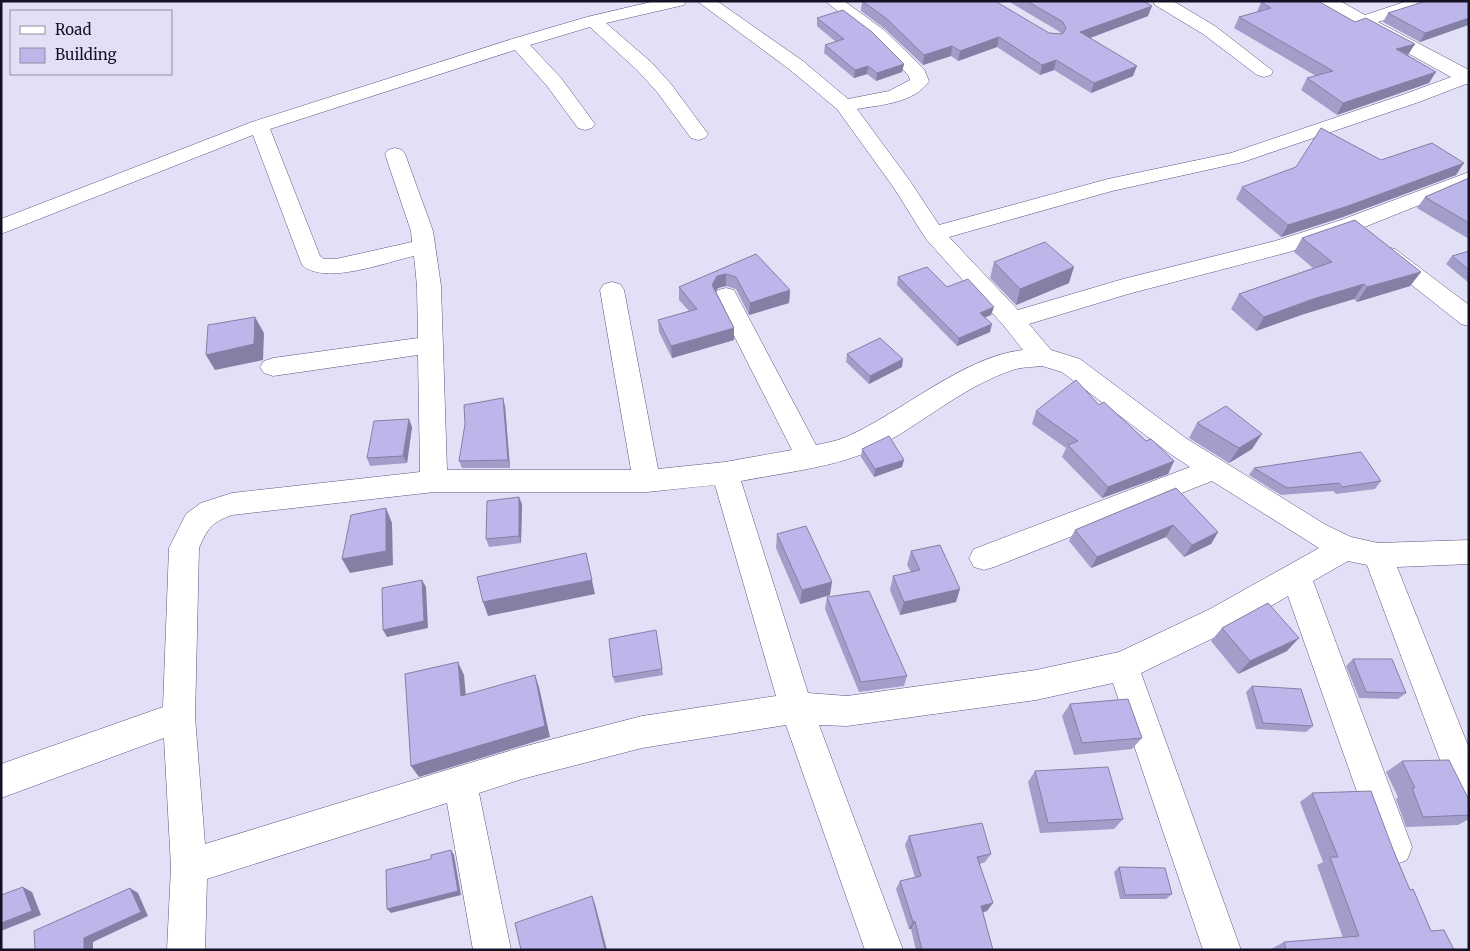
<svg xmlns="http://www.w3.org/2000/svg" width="1470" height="951" viewBox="0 0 1470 951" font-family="Merriweather,serif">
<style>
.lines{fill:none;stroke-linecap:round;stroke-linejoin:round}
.minor-casing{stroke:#5c5483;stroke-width:1}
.minor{fill:#fff;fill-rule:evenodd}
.wall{fill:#a39dca}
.shaded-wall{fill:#847fa4}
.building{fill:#bdb6eb;stroke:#847fa4}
</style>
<rect width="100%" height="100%" fill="#e2e0f6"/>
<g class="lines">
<g class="minor-casing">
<g id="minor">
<path d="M655,1H686L684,5L606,23L651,62L671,84L708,134L705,138L698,140L691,138L657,92L637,70L590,27L530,45L561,78L592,120L595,124L592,128L585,130L578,128L547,86L515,50L270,129L320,256L324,259H336L412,242L411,231L385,154L388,150L395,148L402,150L405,154L433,231L441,286L447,470H631L600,290L604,284L612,282L620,284L624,290L658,469L725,462L792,450L714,296L718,290L726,288L734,290L816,445C826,443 837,441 846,437C901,413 964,356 1023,350L1004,326L926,239L894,188L837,109L789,69L697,1H717L803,61L848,99L889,91L910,80L908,75L872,38L825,1H844L884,30L924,69L929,81C915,103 880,105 857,109L910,181L939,225L1108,179L1231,153L1405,94L1451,77L1321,5L1319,1H1340L1365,15L1407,1H1433L1431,5L1378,22L1469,70V85L1466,84L1419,102L1243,162L1112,191L949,237L1018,310L1123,279L1275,241L1341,220L1469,172V185L1357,230L1289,252L1128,294L1029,324L1051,350L1080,359L1187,439L1326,525L1351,537L1378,543L1469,540V564L1397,567L1469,748V809L1457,804L1452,792L1367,565L1348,561L1313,581L1412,847L1407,860L1394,865L1381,860L1288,596L1232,629L1141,673L1241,950H1203L1113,683L1036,700L847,726L819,725L903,950H865L786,725L642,748L522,779L479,793L511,950H473L447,803L207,879L205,950H167L171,867L164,738L1,798V764L163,707L169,548L186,514L201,503L232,493L420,472L418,355L273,376L264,373L260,367L264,361L273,358L418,338L417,286L414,256C386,262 325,286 302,265L253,135L1,234V219L252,122L512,39L587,17ZM1042,366L1062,372L1169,453L1190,467L974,549L969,558L974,567L984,570L994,567L1212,481L1319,548L1210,609L1119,652L1036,670L847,696L808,693L741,481C777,474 826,468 860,455C915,432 958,387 1016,369C1024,367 1034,367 1042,366ZM715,485L776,696L642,716L522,747L205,844L195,717L199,548C207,529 212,522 232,515L434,492H647Z"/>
<path d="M1153,1H1173L1215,26L1273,71L1271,75L1264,77L1257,75L1203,34L1155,5Z"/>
<path d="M1387,247L1395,249L1469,305V326L1461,324L1379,259L1376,254L1379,249Z"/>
</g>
</g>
<use href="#minor" class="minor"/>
</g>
<g class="wall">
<path d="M862,1L1049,33L1061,34L1060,32L1008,1H1143L1148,16L1089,38L1133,76L1091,93L1054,70L1040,75L997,47L958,61L951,56L923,65L885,29L861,11Z"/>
<path d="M1469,1V26L1468,25L1420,42L1383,22L1388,13Z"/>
<path d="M1261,2L1408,55L1429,83L1337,115L1301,90L1307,78L1316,76L1234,28L1239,17L1257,12Z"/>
<path d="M817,18L904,64L902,72L876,81L867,74L854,78L824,53L825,45L836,42L817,26Z"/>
<path d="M1381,160L1456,175L1340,218L1281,237L1236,199L1242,187Z"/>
<path d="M1469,178V239L1417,208L1425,197Z"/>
<path d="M1302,238L1421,272L1410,286L1357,302L1354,299L1304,314L1256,331L1231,309L1239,294L1313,268L1294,252Z"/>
<path d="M1469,251V283L1446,264L1452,256Z"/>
<path d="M756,254L790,290L789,303L749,315L736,289L726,286L718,288L716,291L734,328V340L672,358L659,332L658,320L689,311L679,300V287Z"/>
<path d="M994,262L1069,283L1016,305L990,278Z"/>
<path d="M898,277L947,287L991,315L985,317L990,332L957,346L897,285Z"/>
<path d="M847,354L902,367L869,384L846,362Z"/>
<path d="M1099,405L1146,441L1174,461L1168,474L1102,498L1062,457L1066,448L1032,424L1036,411Z"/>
<path d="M505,406L510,468H462L459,461Z"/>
<path d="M1197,423L1252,449L1229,463L1189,438Z"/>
<path d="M412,427L407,463L370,466L367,458Z"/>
<path d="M862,449L902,467L874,477L861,457Z"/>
<path d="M1254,468L1381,481L1375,489L1336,494L1333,491L1281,495L1249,475Z"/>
<path d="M1176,488L1218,532L1211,544L1184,557L1166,537L1091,568L1069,541L1075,530Z"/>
<path d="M522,504L521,543L489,547L486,539Z"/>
<path d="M777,534L830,595L800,604L776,548Z"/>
<path d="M911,551L956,602L900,615L890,590L893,576L911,572L907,565Z"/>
<path d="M827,597L907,676L904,686L859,692L825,609Z"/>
<path d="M1222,628L1287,651L1238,674L1211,641Z"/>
<path d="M656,630L663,675L615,683L613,677Z"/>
<path d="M1353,659L1406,693L1398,699L1359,698L1346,666Z"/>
<path d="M1252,686L1313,726L1306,732L1256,729L1246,692Z"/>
<path d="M1070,704L1142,738L1132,749L1074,755L1062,716Z"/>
<path d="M1402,761L1469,800V819L1458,825L1406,827L1396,799L1398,797L1386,772Z"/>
<path d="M1035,771L1123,819L1114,829L1040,833L1028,782Z"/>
<path d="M1312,793L1394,852L1410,890L1431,931L1454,950H1271V949L1284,942L1343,938L1317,865L1323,862L1300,802Z"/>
<path d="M909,836L991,854L985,862L980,864L987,911L983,912L993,950H916L911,929H909L896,889L900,881L915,877L905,845Z"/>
<path d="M1119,867L1172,894L1166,899H1120L1114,872Z"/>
</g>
<g class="shaded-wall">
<path d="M1152,6L1148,16L1077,43L1080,32Z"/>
<path d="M1469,18V23L1468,25L1420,42L1425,33Z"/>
<path d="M999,37L997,47L958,61L960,51Z"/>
<path d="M1415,44L1408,55L1396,49Z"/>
<path d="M952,46L951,56L923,65L924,55Z"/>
<path d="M1056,60L1054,70L1040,75L1042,65Z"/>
<path d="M904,64L902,72L876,81L877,73Z"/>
<path d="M868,66L867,74L854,78L855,70Z"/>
<path d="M1137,66L1133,76L1091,93L1094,83Z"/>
<path d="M1436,72L1429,83L1337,115L1343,103Z"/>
<path d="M1464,163L1456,175L1340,218L1281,237L1288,225Z"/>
<path d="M1074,267L1069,283L1016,305L1020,289Z"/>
<path d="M1421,272L1410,286L1357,302L1367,287Z"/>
<path d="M726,274V286L718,288L712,297V285L717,276Z"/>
<path d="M1364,284L1354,299L1304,314L1256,331L1264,317L1313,299Z"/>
<path d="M790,290L789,303L749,315L750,303Z"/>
<path d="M994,307L991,315L978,320L980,313Z"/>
<path d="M255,317L264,333L263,360L215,370L206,355Z"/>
<path d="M992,324L990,332L957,346L959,338Z"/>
<path d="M734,328V340L672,358L671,346Z"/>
<path d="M903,359L902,367L869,384L870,376Z"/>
<path d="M503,398L505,406L510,468L508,460Z"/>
<path d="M409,419L412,427L407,463L403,456Z"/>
<path d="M1262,434L1252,449L1229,463L1239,448Z"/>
<path d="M904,460L902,467L874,477L875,469Z"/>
<path d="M1174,461L1168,474L1102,498L1108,487Z"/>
<path d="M519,497L522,504L521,543L519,536Z"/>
<path d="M386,508L392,523L393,565L350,573L342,559Z"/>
<path d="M1173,525L1166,537L1091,568L1097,557Z"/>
<path d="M1218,532L1211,544L1184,557L1192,545Z"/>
<path d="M586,553L595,594L488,616L483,602Z"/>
<path d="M422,580L426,587L428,628L387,637L383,630Z"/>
<path d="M832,582L830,595L800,604L802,590Z"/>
<path d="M960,589L956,602L900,615L904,602Z"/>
<path d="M1299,638L1287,651L1238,674L1250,661Z"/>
<path d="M458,662L464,675L467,708L461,696Z"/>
<path d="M535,675L539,687L550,737L419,777L411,766Z"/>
<path d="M451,850L454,855L461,895L391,913L387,909Z"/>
<path d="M23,887L32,892L41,915L1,931V923Z"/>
<path d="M130,888L138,893L148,916L93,942V950H84V938Z"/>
<path d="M592,896L595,904L607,950H605Z"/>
<path d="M993,903L987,911L976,914L981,906Z"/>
<path d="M915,921L911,929H909L913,922Z"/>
</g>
<g class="building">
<path d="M862,1H995L1049,33L1062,34L1066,29L1063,22L1027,1H1143L1152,6L1080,32L1137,66L1094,83L1056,60L1042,65L999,37L960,51L952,46L924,55L887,19Z"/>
<path d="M1263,1H1318L1355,22L1366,18L1415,44L1396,49L1436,72L1343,103L1307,78L1333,71L1239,17L1271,8L1261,2Z"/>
<path d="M1426,1H1469V18L1425,33L1388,13Z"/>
<path d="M843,10L872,32L904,64L877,73L868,66L855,70L825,45L844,39L817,18Z"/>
<path d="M1321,128L1381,160L1432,143L1464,163L1348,206L1288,225L1242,187L1296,167Z"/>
<path d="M1469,178V223L1425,197Z"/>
<path d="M1355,220L1421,272L1367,287L1364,284L1313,299L1264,317L1239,294L1332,262L1302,238Z"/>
<path d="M1045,242L1074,267L1020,289L994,262Z"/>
<path d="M1469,251V270L1452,256Z"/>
<path d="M756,254L790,290L750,303L736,277L726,274L717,276L712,285L734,328L671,346L658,320L697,309L679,287Z"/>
<path d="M927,267L947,287L968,279L994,307L980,313L992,324L959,338L898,277Z"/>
<path d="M255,317L254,344L206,355L208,325Z"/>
<path d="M880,338L903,359L870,376L847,354Z"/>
<path d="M1076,380L1099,405L1104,402L1146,441L1151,439L1174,461L1108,487L1068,445L1078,441L1036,411Z"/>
<path d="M503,398L508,460L459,461L465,424L464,405Z"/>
<path d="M1226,406L1262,434L1239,448L1197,423Z"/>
<path d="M409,419L403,456L367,458L374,421Z"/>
<path d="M889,436L904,460L875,469L862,449Z"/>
<path d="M1361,452L1381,481L1342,487L1339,483L1287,488L1254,468Z"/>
<path d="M1176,488L1218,532L1192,545L1173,525L1097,557L1075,530Z"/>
<path d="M519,497V536L486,539L487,501Z"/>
<path d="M386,508V551L342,559L351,515Z"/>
<path d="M806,526L832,582L802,590L777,534Z"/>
<path d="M940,545L960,589L904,602L893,576L920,570L911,551Z"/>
<path d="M586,553L592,580L483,602L477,577Z"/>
<path d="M422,580L424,621L383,630L382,588Z"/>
<path d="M869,591L907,676L861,682L827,597Z"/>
<path d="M1268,603L1299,638L1250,661L1222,628Z"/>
<path d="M656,630L662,669L613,677L609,639Z"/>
<path d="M1353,659H1392L1406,693L1366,692Z"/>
<path d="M458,662L461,696L535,675L545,726L411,766L405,674Z"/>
<path d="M1252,686L1301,689L1313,726L1263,723Z"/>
<path d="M1128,699L1142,738L1082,743L1070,704Z"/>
<path d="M1449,760L1469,800V815L1423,817L1412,788H1415L1402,761Z"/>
<path d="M1108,767L1123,819L1048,823L1035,771Z"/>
<path d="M1371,791L1394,852L1410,890L1413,889L1431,931L1444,930L1454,950H1286L1284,942L1359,936L1330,857H1338L1312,793Z"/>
<path d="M982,823L991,854L977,857L993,903L981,906L993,950H922L915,921L913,922L900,881L921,876L909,836Z"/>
<path d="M451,850L458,891L387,909L386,870L431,859V855Z"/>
<path d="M1119,867L1165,868L1172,894L1125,895Z"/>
<path d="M23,887L32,911L1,923V895Z"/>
<path d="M130,888L141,912L84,938V950H35L34,931Z"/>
<path d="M592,896L605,950H521L515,923Z"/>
</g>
<rect width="1470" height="951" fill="none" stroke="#151124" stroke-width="5"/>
<rect x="10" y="10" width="162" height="65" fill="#e2e0f6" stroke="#908da2"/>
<rect x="20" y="26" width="25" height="8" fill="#ffffff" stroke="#908da2"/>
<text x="55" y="35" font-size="15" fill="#151124">Road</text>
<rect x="20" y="48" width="25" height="15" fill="#bdb6eb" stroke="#908da2"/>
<text x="55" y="60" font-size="15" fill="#151124">Building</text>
</svg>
